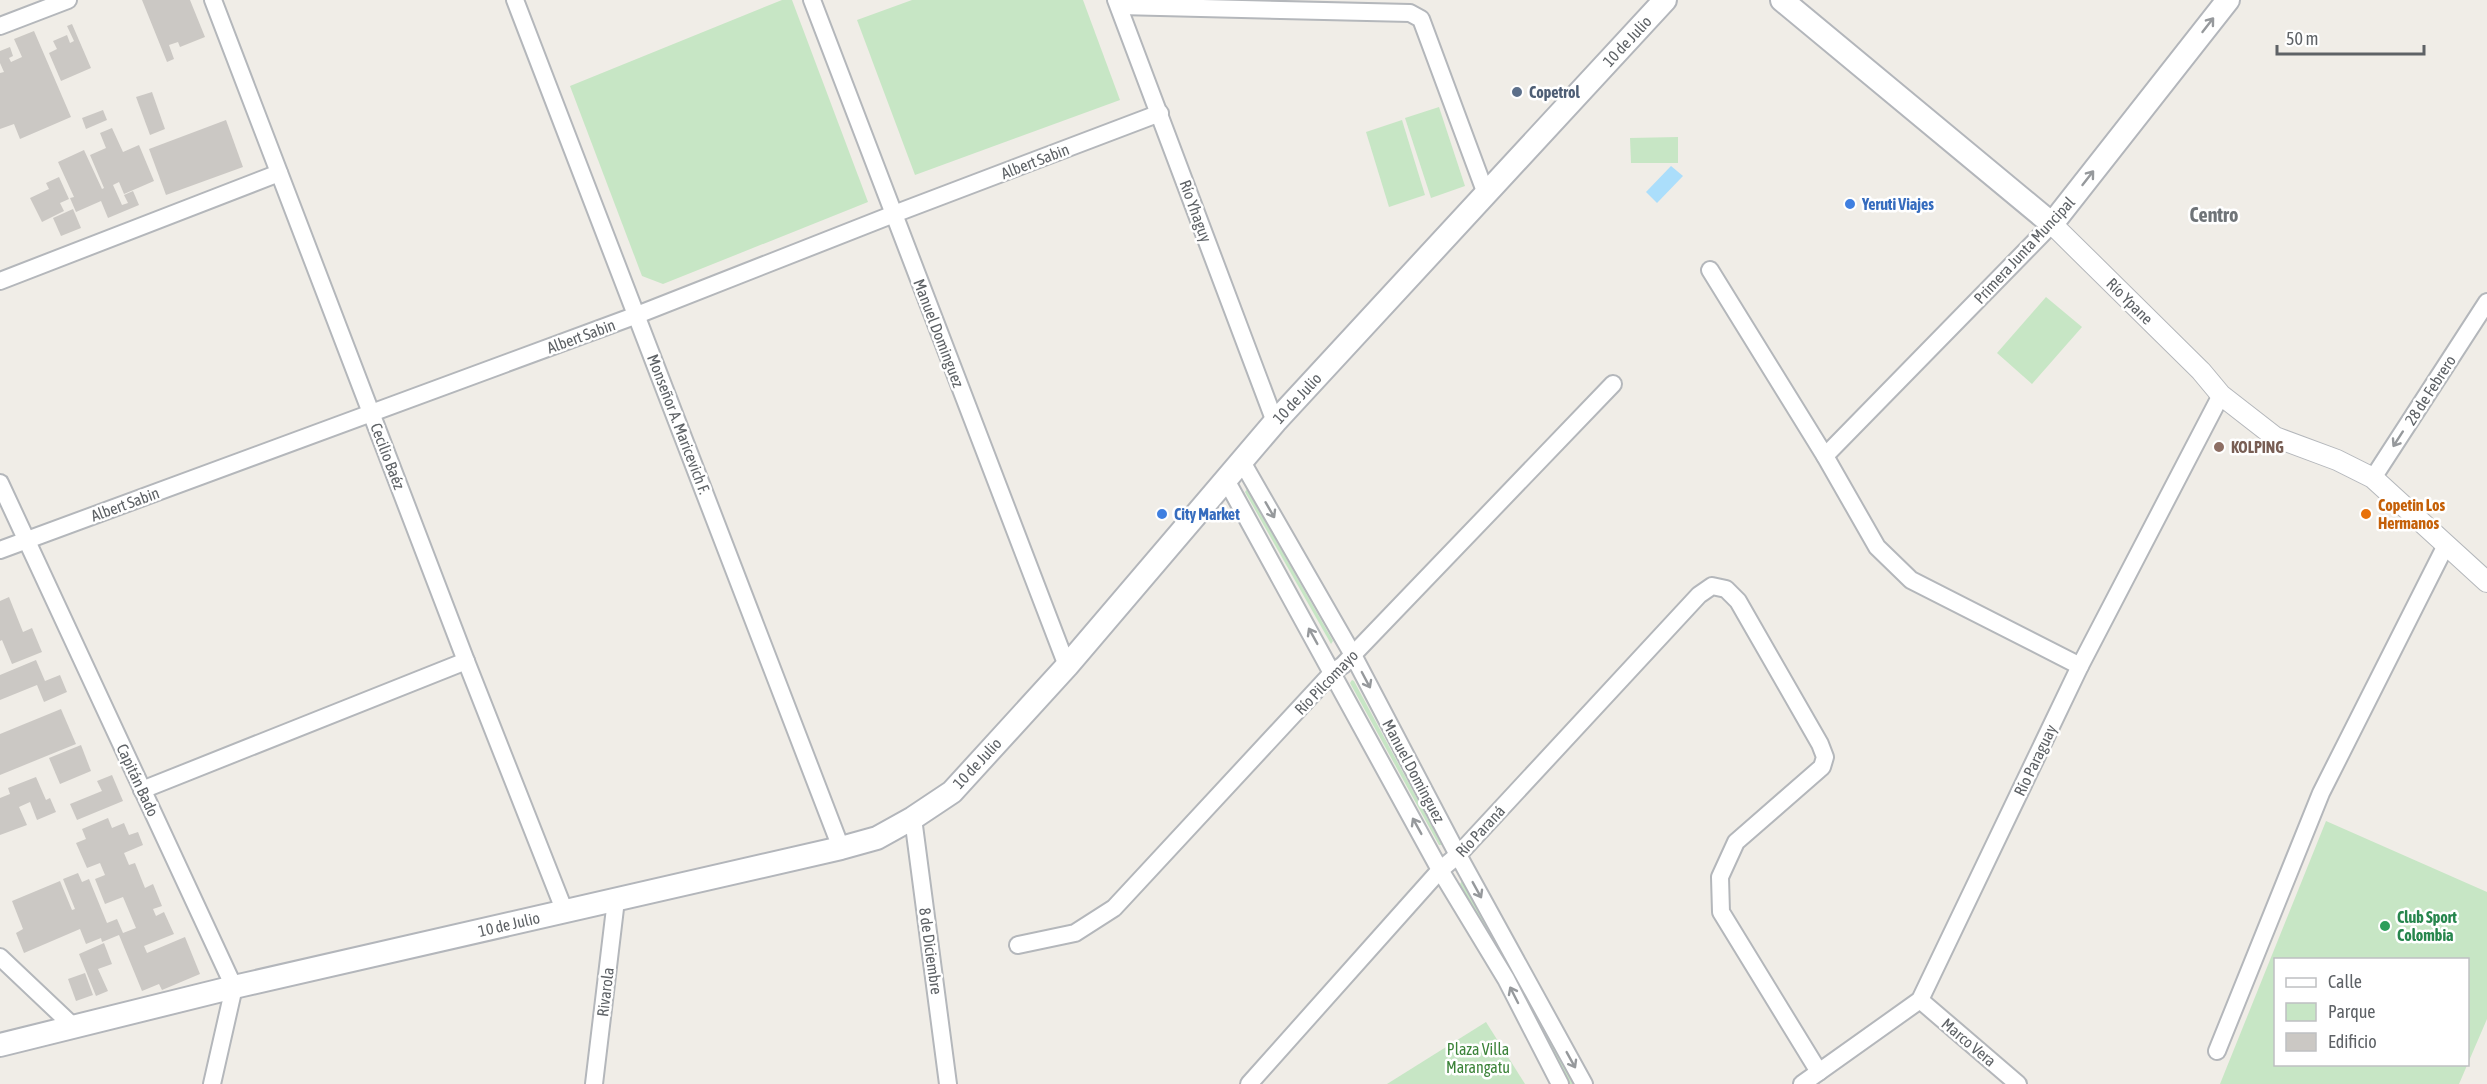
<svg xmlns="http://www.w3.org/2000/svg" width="2487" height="1084" viewBox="0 0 2487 1084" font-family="'Asap Condensed',sans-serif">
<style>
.green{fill:#c7e6c5;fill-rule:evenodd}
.water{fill:#abdefb}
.building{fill:#cbc8c4}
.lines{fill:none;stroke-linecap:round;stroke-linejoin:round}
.minor-casing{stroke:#b4b7bb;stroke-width:20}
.tertiary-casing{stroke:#b4b7bb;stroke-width:22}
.secondary-casing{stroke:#b3b6bb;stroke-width:26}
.minor{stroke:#fff;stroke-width:16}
.tertiary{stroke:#fff;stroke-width:20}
.secondary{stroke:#fff;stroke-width:22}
.oneway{stroke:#96999c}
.service-dot{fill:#5c6f8a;stroke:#fff;stroke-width:2}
.shop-dot{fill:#3f7fe0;stroke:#fff;stroke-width:2}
.education-dot{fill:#8d6e63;stroke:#fff;stroke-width:2}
.food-dot{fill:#e8710a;stroke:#fff;stroke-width:2}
.leisure-dot{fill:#2e9e5b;stroke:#fff;stroke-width:2}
.labels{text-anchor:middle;stroke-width:5;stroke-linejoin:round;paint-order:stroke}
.street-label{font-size:16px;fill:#5e6266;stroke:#fff}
.service-label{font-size:16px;font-weight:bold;fill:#4e5e75;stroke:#fff;text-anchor:start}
.shop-label{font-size:16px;font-weight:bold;fill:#366cbe;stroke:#fff;text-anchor:start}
.education-label{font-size:16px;font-weight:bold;fill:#785e54;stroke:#fff;text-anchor:start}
.food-label{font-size:16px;font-weight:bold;fill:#c56008;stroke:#fff;text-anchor:start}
.leisure-label{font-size:16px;font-weight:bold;fill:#27864d;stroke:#fff;text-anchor:start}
.park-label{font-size:16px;fill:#3b8339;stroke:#fff}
.quarter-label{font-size:20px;font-weight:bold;fill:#6f7478;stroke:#fff}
</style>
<rect width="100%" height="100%" fill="#f0ede7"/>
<g class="green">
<path d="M782,0H792L868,202L663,284L642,276L570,86Z"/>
<path d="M912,0H1083L1120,100L915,175L857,20Z"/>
<path d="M1439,107L1465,186L1431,198L1405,118Z"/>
<path d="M1402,120L1425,195L1389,207L1366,132Z"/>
<path d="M1678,137V163H1631L1630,138Z"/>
<path d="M2046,297L2082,327L2032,384L1997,353Z"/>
<path d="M1247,489L1333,641L1331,644L1245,492Z"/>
<path d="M1352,680L1354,681L1442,845H1439L1350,683Z"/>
<path d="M2326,821L2487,892V1019L2459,1084H2220ZM2276,960H2468V1064H2276Z"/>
<path d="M1462,881L1464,882L1574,1084H1569L1460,884Z"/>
<path d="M1486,1022L1525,1084H1387Z"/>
</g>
<path class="water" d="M1671,166L1683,176L1657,203L1646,192Z"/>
<g class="building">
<path d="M142,0H190L205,37L180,47L178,42L169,45L174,59L167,62Z"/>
<path d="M72,24L91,68L61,81L49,53L57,49L53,41L67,35L70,43L74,41L67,26Z"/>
<path d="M34,31L71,117L20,139L14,124L0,129V73L4,72L0,63V51L10,47L13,56L9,58L11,62L22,57L14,39Z"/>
<path d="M152,92L165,129L150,135L136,97Z"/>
<path d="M103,110L107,120L86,129L82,118Z"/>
<path d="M226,120L243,167L166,195L149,149Z"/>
<path d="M112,128L123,152L139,145L154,181L124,194L119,182L113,185L122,205L128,203L124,195L133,191L139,205L108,218L101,201L76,212L70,198L74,197L58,162L84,150L102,189L104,188L90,155L106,148L100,133Z"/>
<path d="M59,177L69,199L60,203L64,211L42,222L30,198L49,189L46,183Z"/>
<path d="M73,209L81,228L61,236L53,218Z"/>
<path d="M9,597L23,632L32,628L42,652L12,664L2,640L0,641V601Z"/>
<path d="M36,660L45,681L60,675L67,692L44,702L37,685L0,700V675Z"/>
<path d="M61,709L76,744L0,775V734Z"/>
<path d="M81,745L91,771L60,784L49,758Z"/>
<path d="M112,775L123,801L77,820L70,804L102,791L97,781Z"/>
<path d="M36,777L46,800L50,798L56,812L37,820L30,802L19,807L27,825L0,835V798L10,794L8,788Z"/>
<path d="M108,818L112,828L124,823L129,835L138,832L143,845L124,853L129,865L135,863L145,888L153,884L162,906L153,909L156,916L164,912L174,934L144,946L147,953L185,937L200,974L162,990L159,984L142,991L119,935L102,942L101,938L86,944L80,929L24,953L16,933L23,929L12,901L60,881L72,910L75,909L63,879L78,873L82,882L89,879L107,923L117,919L123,933L136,928L123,897L105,904L95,879L105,875L100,863L87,868L76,843L86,839L82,829Z"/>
<path d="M104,943L112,964L98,969L108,991L96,996L79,954Z"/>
<path d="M85,973L93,995L76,1001L68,979Z"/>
</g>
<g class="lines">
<g class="minor-casing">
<g id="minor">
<path d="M213,0L466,661L565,912"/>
<path d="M515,0L841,848"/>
<path d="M812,0L1067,666"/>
<path d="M1116,0L1275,422"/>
<path d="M1119,6L1410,13L1421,19L1486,194"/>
<path d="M0,26L68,0"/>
<path d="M1710,270L1825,456L1877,547L1911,580L2080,666"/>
<path d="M0,281L279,173"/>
<path d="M1825,456L2052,224"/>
<path d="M1241,460L1353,655L1458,855L1584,1084"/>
<path d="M1225,478L1440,870L1506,979L1560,1084"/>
<path d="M2373,478L2487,302"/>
<path d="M0,483L234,987L212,1084"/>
<path d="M0,550L637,315L894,214L1160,113"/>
<path d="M142,790L466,661"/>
<path d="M913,818L948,1084"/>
<path d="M1018,945L1075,933L1114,908L1333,672L1343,665L1613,384"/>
<path d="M0,957L75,1028"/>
<path d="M1920,1000L2018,1084"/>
<path d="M2217,1051L2321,793L2446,545"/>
<path d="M594,1084L616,900"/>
<path d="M1249,1084L1440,870L1458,855L1699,595L1712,586L1726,589L1738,601L1820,744L1825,757L1822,767L1736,842L1720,877L1721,912L1819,1072"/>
<path d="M1802,1084L1920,1000L2080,666L2221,395"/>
</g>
</g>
<g class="tertiary-casing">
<path id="tertiary" d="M2052,224L2201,371L2221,395L2275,437L2337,460L2373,478L2487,582"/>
</g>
<g class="secondary-casing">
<g id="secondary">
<path d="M1782,0L2052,224L2228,0"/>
<path d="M0,1045L234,987L841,848L877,838L913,818L952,792L1067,666L1275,422L1665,0"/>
</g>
</g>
<use href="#minor" class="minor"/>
<use href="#tertiary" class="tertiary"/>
<use href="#secondary" class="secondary"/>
</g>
<defs><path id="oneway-shaft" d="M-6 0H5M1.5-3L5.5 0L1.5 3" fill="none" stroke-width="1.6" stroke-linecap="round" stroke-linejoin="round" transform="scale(1.5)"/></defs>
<g class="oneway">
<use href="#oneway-shaft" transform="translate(2208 25) rotate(-52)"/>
<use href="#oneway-shaft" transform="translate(2088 178) rotate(-52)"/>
<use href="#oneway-shaft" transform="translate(2398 439) rotate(123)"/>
<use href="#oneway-shaft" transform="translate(1270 510) rotate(60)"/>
<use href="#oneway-shaft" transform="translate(1313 636) rotate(-119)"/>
<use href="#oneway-shaft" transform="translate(1366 680) rotate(62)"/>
<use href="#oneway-shaft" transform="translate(1417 826) rotate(-119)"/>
<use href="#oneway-shaft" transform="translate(1477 890) rotate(61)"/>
<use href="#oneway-shaft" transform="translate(1514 995) rotate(-117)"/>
<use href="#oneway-shaft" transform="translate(1571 1060) rotate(61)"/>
</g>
<circle class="service-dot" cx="1517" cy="92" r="6"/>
<g class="shop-dot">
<circle cx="1850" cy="204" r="6"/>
<circle cx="1162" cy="514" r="6"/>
</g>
<circle class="education-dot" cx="2219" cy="447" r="6"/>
<circle class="food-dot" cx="2366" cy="514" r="6"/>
<circle class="leisure-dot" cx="2385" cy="926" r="6"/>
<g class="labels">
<g class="street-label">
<text transform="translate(1627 41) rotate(-47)" y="6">10 de Julio</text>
<text transform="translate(1035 161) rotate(-21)" y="6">Albert Sabin</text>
<text transform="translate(1196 211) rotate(70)" y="6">Río Yhaguy</text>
<text transform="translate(2024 250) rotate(-47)" y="6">Primera Junta Muncipal</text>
<text transform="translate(2130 301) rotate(45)" y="6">Río Ypane</text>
<text transform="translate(939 333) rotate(69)" y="6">Manuel Dominguez</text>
<text transform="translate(581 336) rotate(-20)" y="6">Albert Sabin</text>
<text transform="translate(2430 390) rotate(-57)" y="6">28 de Febrero</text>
<text transform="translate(1297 398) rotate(-47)" y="6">10 de Julio</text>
<text transform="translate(679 424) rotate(69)" y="6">Monseñor A. Maricevich F.</text>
<text transform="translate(388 456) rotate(69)" y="6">Cecilio Baéz</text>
<text transform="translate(125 504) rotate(-20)" y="6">Albert Sabin</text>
<text transform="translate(1326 682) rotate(-46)" y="6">Río Pilcomayo</text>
<text transform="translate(2035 760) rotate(-64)" y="6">Río Paraguay</text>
<text transform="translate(977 763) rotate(-47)" y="6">10 de Julio</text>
<text transform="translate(1414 771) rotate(62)" y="6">Manuel Dominguez</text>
<text transform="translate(138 780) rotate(65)" y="6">Capitán Bado</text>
<text transform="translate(1480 831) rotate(-47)" y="6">Río Paraná</text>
<text transform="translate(509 924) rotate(-13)" y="6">10 de Julio</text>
<text transform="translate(931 951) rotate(82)" y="6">8 de Diciembre</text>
<text transform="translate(605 992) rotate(-83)" y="6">Rivarola</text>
<text transform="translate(1969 1042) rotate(40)" y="6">Marco Vera</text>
</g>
<g class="service-label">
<text x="1529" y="98">Copetrol</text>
</g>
<g class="shop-label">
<text x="1862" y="210">Yeruti Viajes</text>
<text x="1174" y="520">City Market</text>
</g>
<g class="education-label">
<text x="2231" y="453">KOLPING</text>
</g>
<g class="food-label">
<text x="2378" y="511">Copetin Los<tspan x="2378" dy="18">Hermanos</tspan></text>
</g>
<g class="leisure-label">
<text x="2397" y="923">Club Sport<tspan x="2397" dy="18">Colombia</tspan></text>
</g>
<g class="park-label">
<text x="1478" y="1055">Plaza Villa<tspan x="1478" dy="18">Marangatu</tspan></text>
</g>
<g class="quarter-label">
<text x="2214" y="222">Centro</text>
</g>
</g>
<rect x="2274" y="958" width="195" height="108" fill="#ffffff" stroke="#bfc0c2" stroke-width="1.5"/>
<rect x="2286" y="978" width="30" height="9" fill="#ffffff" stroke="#bfc0c2" stroke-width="1.5"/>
<text x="2328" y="988" font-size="18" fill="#5e6266">Calle</text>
<rect x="2286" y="1003" width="30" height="18" fill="#c7e6c5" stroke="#bfc0c2" stroke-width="1.5"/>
<text x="2328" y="1018" font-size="18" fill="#5e6266">Parque</text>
<rect x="2286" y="1033" width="30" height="18" fill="#cbc8c4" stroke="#bfc0c2" stroke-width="1.5"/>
<text x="2328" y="1048" font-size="18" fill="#5e6266">Edificio</text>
<path d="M2277 45v9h147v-9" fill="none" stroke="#5e6266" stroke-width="3"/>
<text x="2286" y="45" font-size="18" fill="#5e6266" stroke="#ffffff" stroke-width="4.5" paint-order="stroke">50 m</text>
</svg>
